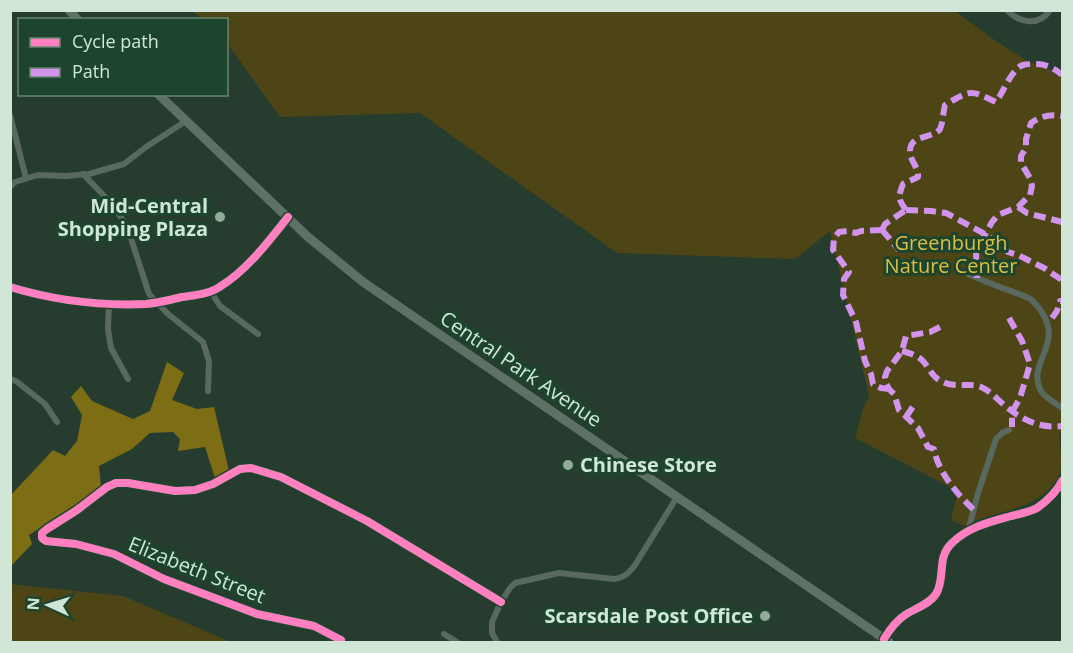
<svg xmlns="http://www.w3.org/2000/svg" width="1073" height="653" viewBox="0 0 1073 653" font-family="'Open Sans',sans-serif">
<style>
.green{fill:#4d4515}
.forest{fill:#7d6d14}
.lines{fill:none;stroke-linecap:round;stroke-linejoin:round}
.street{stroke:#59695f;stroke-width:6}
.primary{stroke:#5e7165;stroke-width:9}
.quiet{stroke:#d193ec;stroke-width:6;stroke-dasharray:12 6;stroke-linecap:butt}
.cycleway-casing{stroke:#1d452d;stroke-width:11}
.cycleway{stroke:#ff80c0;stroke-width:8}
.poi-dot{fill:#94aa9c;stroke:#1d452d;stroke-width:2}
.labels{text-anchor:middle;stroke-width:6;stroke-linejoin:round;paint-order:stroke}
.poi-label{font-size:20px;font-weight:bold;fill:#d0e6d7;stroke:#1d452d;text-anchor:end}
.park-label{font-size:20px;fill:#dbbe42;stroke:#1d452d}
.street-label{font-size:20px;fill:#d0e6d7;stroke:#1d452d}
</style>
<rect width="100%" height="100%" fill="#263c2f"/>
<g class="green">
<path d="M192,11H955L996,41L1027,61L1062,74V429C1055,442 1066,456 1061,470C1047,511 997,509 964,526L951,520L958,491L855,438L863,409L869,396L830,231L795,259L617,253L420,113L280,117L227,43L226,20L203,19Z"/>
<path d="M10,584L123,596L231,642H11Z"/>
</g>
<path class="forest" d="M167,362L184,373L172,400L197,409L214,407L229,471L215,478L205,447L178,451L180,439L173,432L150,433L132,449L99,466L101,487L88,498L29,535L32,544L11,566L10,496L53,450L65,456L77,441L82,415L71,397L81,386L92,401L133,419L150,411Z"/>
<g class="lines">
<g class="street">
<path d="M1007,10C1019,23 1039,27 1050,10"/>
<path d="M10,115L26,178"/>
<path d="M83,174L110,202L127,226L149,294L168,314L203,342L209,361L208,391"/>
<path d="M10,187L15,182L38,175L66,176L89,174L124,164L146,147L186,121"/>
<path d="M968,274C982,280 996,286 1011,291C1018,294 1026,296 1032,300C1073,342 1024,360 1041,391C1045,398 1056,403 1062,408"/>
<path d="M10,287C53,300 101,306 146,304C158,303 170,300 182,297C195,295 210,294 221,286C246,271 270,240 288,217"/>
<path d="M211,292L220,306L258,334"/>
<path d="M109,303L108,329L111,348L128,379"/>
<path d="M10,379L16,381L45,404L57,422"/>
<path d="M968,531L978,493L996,439L1002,433L1009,430"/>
<path d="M444,634L457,642"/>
<path d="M884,639C890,629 896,621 905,615C915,608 929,605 936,594C946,578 936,558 952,543C968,527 990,522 1011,516C1019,514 1030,512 1037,508C1047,501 1057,491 1062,481"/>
<path d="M341,640L314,626L257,614L164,579L114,554L76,544L46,541L42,538V533L47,529L77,510L107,487L116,483H128L175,491L195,490L213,484L240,469L251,468L281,477L367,521L501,602"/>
<path d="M497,642L492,633V622L501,602L510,588L515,583L559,573L614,579C624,578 629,573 635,565L677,497"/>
</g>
<g class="primary">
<path d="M69,10L78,20"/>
<path d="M158,94L308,237L363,282L889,642"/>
</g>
<g class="quiet">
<path d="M1018,207L1027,213L1062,222"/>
<path d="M906,210C898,199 898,197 903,184L918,177C919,167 909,160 910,150C911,134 933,139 940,129C943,123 943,112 945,105C971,90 969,89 996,102C1003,93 1012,68 1023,65C1027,64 1033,64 1037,64C1046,64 1056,69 1062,75"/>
<path d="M906,210L931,211L946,213L985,234L1008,252L1018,255L1044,268L1062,280"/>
<path d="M882,230L861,231L856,233L847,231L839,232L834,238L833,250L849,272L844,279L843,295L856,322L865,361L871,374L873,384L881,388L889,389"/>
<path d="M882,230L885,224L906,210"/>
<path d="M882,230L899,250"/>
<path d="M977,278L976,251L992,222L998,215L1018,207L1030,195L1032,186L1030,178L1021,163V156L1026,148V139L1031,123C1041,116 1050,114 1062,116"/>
<path d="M1009,318L1022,341L1030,364L1020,398L1012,412V427"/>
<path d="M1052,318L1057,311L1060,301H1062"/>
<path d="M940,327L930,332L906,336L902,351L887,371L885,377L886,383L889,389L894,394L899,410L918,428L928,447L934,449C938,472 957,494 974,510"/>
<path d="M902,351C909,353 916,355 922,360C929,367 932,377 941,381C955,389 969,382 981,387C990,391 996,398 1003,404C1020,419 1040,429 1062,426"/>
<path d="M906,417L914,405"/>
</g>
<g class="cycleway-casing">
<g id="cycleway">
<path d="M10,287C53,300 101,306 146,304C158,303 170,300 182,297C195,295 210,294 221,286C246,271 270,240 288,217"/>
<path d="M884,639C890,629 896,621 905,615C915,608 929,605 936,594C946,578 936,558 952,543C968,527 990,522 1011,516C1019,514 1030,512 1037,508C1047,501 1057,491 1062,481"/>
<path d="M341,640L314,626L257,614L164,579L114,554L76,544L46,541L42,538V533L47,529L77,510L107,487L116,483H128L175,491L195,490L213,484L240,469L251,468L281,477L367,521L501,602"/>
</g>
</g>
<use href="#cycleway" class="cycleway"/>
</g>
<g class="poi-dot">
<circle cx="220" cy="217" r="6"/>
<circle cx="568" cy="465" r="6"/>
<circle cx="765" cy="616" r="6"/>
</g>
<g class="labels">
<g class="poi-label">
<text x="208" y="213">Mid-Central<tspan x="208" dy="23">Shopping Plaza</tspan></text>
<text x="580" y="472" text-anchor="start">Chinese Store</text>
<text x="753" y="623">Scarsdale Post Office</text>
</g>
<g class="park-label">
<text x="951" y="250">Greenburgh<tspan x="951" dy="23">Nature Center</tspan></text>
</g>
<g class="street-label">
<text transform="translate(521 369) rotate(34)" y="7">Central Park Avenue</text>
<text transform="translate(197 570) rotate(22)" y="7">Elizabeth Street</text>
</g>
</g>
<rect width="1073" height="653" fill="none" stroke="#d0e6d7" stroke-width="24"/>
<rect x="18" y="18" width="210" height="78" fill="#1d452d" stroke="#658571" stroke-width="1.5"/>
<rect x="30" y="38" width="30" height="9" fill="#ff80c0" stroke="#658571" stroke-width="1.5"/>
<text x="72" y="48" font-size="18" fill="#d0e6d7">Cycle path</text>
<rect x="30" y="68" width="30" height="9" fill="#d193ec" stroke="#658571" stroke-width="1.5"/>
<text x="72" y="78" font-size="18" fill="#d0e6d7">Path</text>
<g transform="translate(48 605) rotate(274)" stroke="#1d452d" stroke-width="4.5" paint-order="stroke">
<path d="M0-4.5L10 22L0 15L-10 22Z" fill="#d0e6d7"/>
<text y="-9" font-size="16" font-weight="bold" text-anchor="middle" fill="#d0e6d7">N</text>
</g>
</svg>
